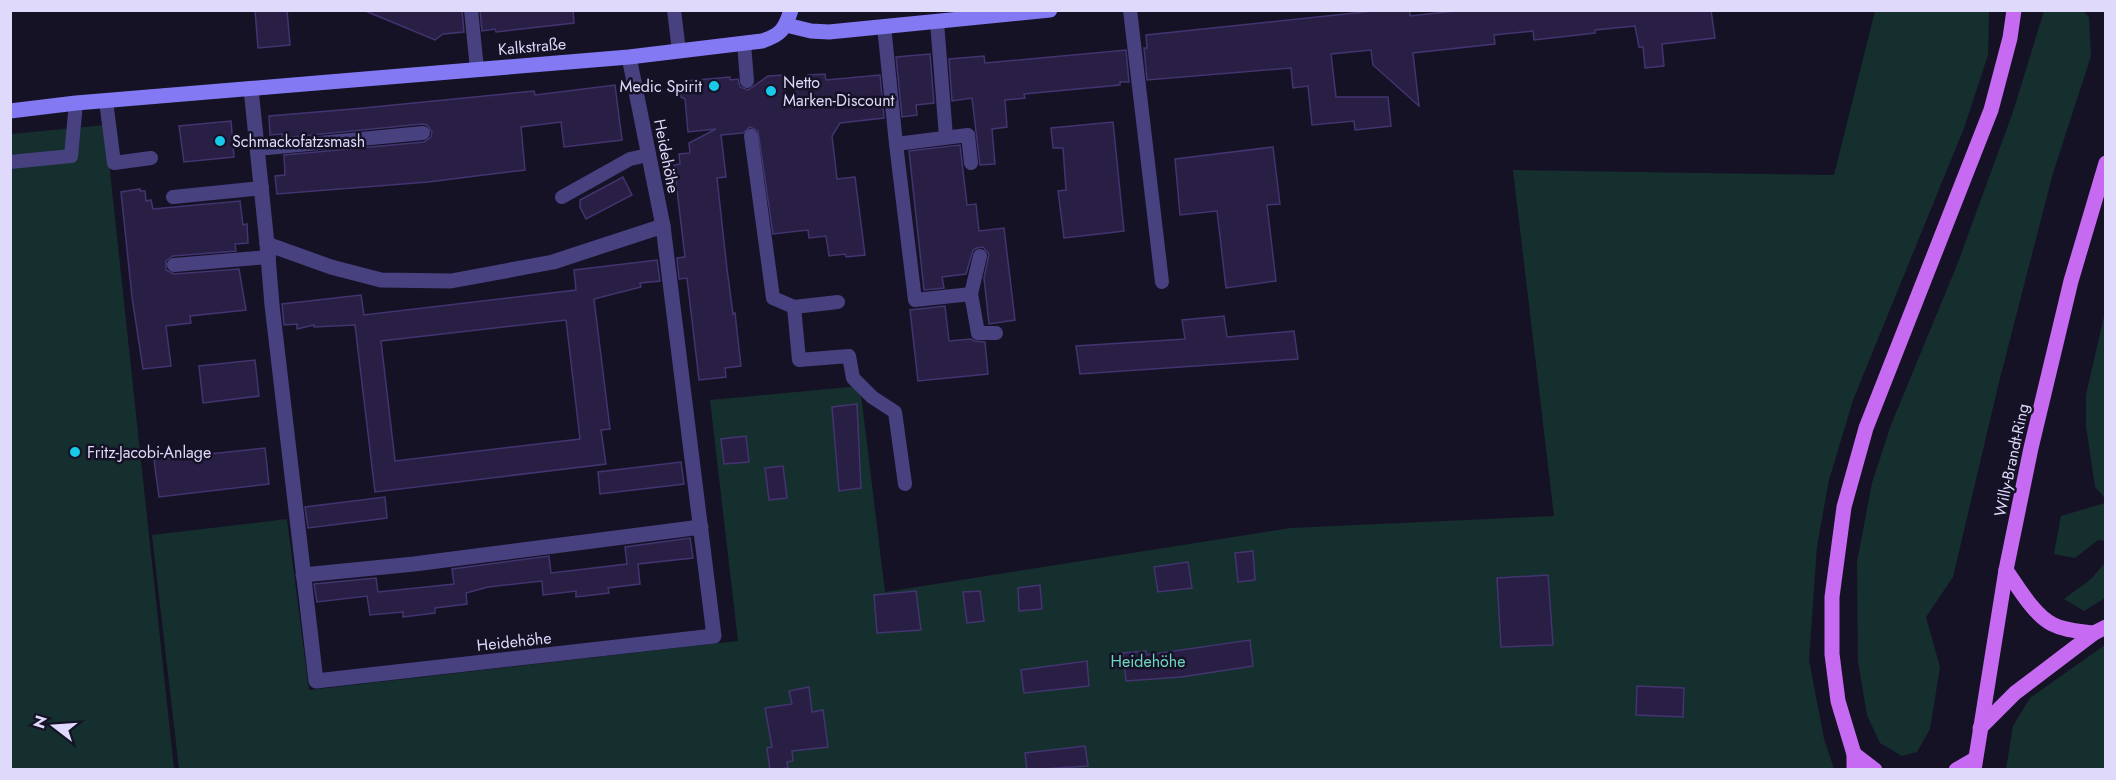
<svg xmlns="http://www.w3.org/2000/svg" width="2116" height="780" viewBox="0 0 2116 780" font-family="Jost,sans-serif">
<style>
.green{fill:#152f2f}
.building{fill:#291f45;stroke:#42346f;stroke-width:1.5;fill-rule:evenodd}
.lines{fill:none;stroke-linecap:round;stroke-linejoin:round}
.lane{stroke:#474180;stroke-width:14}
.street{stroke:#474180;stroke-width:15}
.secondary{stroke:#837af3;stroke-width:15}
.primary{stroke:#c66bf1;stroke-width:15}
.poi-dot{fill:#18caea;stroke:#161226;stroke-width:2}
.labels{text-anchor:middle;stroke-width:5;stroke-linejoin:round;paint-order:stroke}
.street-label{font-size:16px;fill:#dfdafc;stroke:#161226}
.poi-label{font-size:16px;fill:#dfdafc;stroke:#161226;text-anchor:start}
.park-label{font-size:16px;fill:#6cd6c1;stroke:#161226}
</style>
<rect width="100%" height="100%" fill="#161226"/>
<g class="green">
<path d="M2076,10L2083,11L2089,17L2091,56L2053,173L1999,382L1953,577L1926,617L1940,667L1930,729L1917,752L1902,756L1880,743L1867,715L1858,661L1857,562L1872,483L1891,425L1957,265L2013,112L2044,11Z"/>
<path d="M1875,11H1989L1988,55L1964,128L1853,400L1829,480L1817,546L1809,660L1824,739L1834,769H179L152,535L287,519L309,690L738,641L710,400L860,386L885,592L1291,528L1554,516L1513,170L1834,175Z"/>
<path d="M105,125L174,769L11,770V134Z"/>
<path d="M2105,312V498L2095,487L2086,426V395Z"/>
<path d="M2105,503V541L2098,540L2075,558L2054,554L2061,516Z"/>
<path d="M2105,563V598L2084,611L2064,599L2091,579Z"/>
<path d="M2105,645V769H2006L2013,726L2030,698Z"/>
</g>
<g class="building">
<path d="M255,10H287L290,45L258,48Z"/>
<path d="M363,10H462L464,32L443,34L435,40Z"/>
<path d="M480,10H573L574,23L496,32L495,29L482,31Z"/>
<path d="M1383,10H1410V16L1464,10H1711L1715,38L1662,44L1664,66L1645,68L1643,47H1639L1635,26L1595,30V33L1534,40L1533,31L1494,35L1495,44L1413,53L1419,106L1373,65L1371,50L1331,54L1336,97H1388L1391,126L1355,130L1354,121L1312,125L1308,86L1293,88L1291,68L1147,80L1144,48H1147L1146,35Z"/>
<path d="M1126,50L1129,82H1120V85L1024,94L1025,98L1005,100L1007,127L992,129L995,164L980,165L972,98L952,101L949,59L984,56L985,63Z"/>
<path d="M930,54L934,103L916,105L917,115L902,117L896,57Z"/>
<path d="M825,74L826,80L880,75L884,118L840,123L832,136L837,179L855,177L865,255L846,257L845,254L829,256L826,236L809,238L808,230L773,234L758,131L750,127L743,133L721,135L726,177L717,178L727,269L733,314L735,313L741,366L725,368L726,377L699,380L687,278L679,279L677,258L685,257L674,165L680,164L679,154L690,153L689,143L716,129L688,132L685,99L681,97V87L685,81L730,77V80L738,79L740,87L748,90L768,76L784,75L786,102L808,75Z"/>
<path d="M615,85L622,140L564,147L561,122L521,127L525,170L428,182L277,194L275,176L285,175L284,155L424,142L431,137L432,132L427,125L422,124L282,138V134L270,135L269,116L353,109L534,91L535,95Z"/>
<path d="M231,121L234,157L184,162L179,126Z"/>
<path d="M1113,122L1124,231L1064,238L1058,191L1066,190L1063,148H1053L1051,128Z"/>
<path d="M960,145L967,205L976,204L979,231L1004,228L1015,320L989,324L984,278L989,254L983,247L977,248L973,250L966,274L942,277L944,288L924,290L909,151Z"/>
<path d="M1273,147L1280,204L1267,205L1276,281L1226,288L1217,211L1180,215L1175,159Z"/>
<path d="M623,177L632,195L586,219L580,207V200Z"/>
<path d="M140,189V191H145L146,201L151,200L153,209L240,201L243,225L247,224L248,243L235,244L236,251L173,256L166,261V270L174,274L239,269L246,310L190,316L191,323L166,326L171,366L143,369L132,297L121,192Z"/>
<path d="M657,260L660,281L640,283L641,287L594,299L610,429L601,430L606,464L375,492L355,325L314,327V325L297,329V324L284,325L282,304L361,295L364,315L576,290L574,270ZM566,320L580,439L395,461L381,341Z"/>
<path d="M945,306L949,341L971,339L974,341L985,342L988,374L918,381L910,310Z"/>
<path d="M1224,316L1227,337L1294,331L1298,359L1080,374L1076,346L1185,339L1182,320Z"/>
<path d="M255,360L259,396L203,403L199,366Z"/>
<path d="M857,404L861,488L839,491L832,407Z"/>
<path d="M746,436L749,462L724,464L721,439Z"/>
<path d="M265,448L269,484L159,497L154,460Z"/>
<path d="M681,462L684,484L600,494L598,472Z"/>
<path d="M783,466L787,498L769,500L765,468Z"/>
<path d="M385,497L387,518L308,528L305,507Z"/>
<path d="M690,538L693,558L638,564L640,584L608,588L609,593L576,597V591L543,595L542,581L488,587L466,593L467,604L435,608V613L403,617V612L370,615L367,596L317,602L314,584L376,578L378,592L454,584L452,569L549,556L551,573L627,564L625,547Z"/>
<path d="M1253,551L1255,580L1238,582L1235,553Z"/>
<path d="M1188,562L1192,588L1158,592L1154,567Z"/>
<path d="M1548,575L1553,645L1501,647L1497,578Z"/>
<path d="M1040,585L1042,609L1019,611L1018,588Z"/>
<path d="M916,591L921,630L877,633L874,595Z"/>
<path d="M980,591L984,621L967,623L963,592Z"/>
<path d="M1250,640L1253,666L1181,677L1126,681L1123,653L1146,651L1147,655Z"/>
<path d="M1087,661L1089,686L1024,693L1021,670Z"/>
<path d="M1637,686L1684,688L1683,717L1636,715Z"/>
<path d="M809,687L812,712L823,710L828,747L792,751L793,761L787,762L788,768L770,770L767,748L772,747L765,708L792,704L789,691Z"/>
<path d="M1085,746L1088,766L1027,770L1025,753Z"/>
</g>
<g class="lines">
<g class="lane">
<path d="M471,10L477,69"/>
<path d="M674,10L679,51"/>
<path d="M1130,10L1162,282"/>
<path d="M937,22L946,137"/>
<path d="M884,26L896,144L968,135L971,163"/>
<path d="M744,43L747,81"/>
<path d="M106,101L114,163L151,158"/>
<path d="M751,136L773,298L794,307"/>
<path d="M896,144L915,300L971,294L978,333H996"/>
<path d="M257,149L423,133"/>
<path d="M10,162L71,156L76,103"/>
<path d="M173,197L262,188"/>
<path d="M562,197L630,159L648,155"/>
<path d="M174,265L269,257"/>
<path d="M971,294L980,256"/>
<path d="M838,302L794,307L799,360L849,356L853,378L872,397L895,412L905,484"/>
</g>
<g class="street">
<path d="M251,89L267,244L272,305L316,681L714,636L663,226L629,57"/>
<path d="M267,244L331,267L381,280L451,281L553,262L663,226"/>
<path d="M303,575L414,564L701,527"/>
</g>
<g class="secondary">
<path d="M786,25L811,31L829,32L1050,10"/>
<path d="M10,111L76,103L629,57L762,41C781,35 785,29 791,10"/>
</g>
<g class="primary">
<path d="M2006,570C2018,587 2034,615 2052,624C2065,631 2080,631 2094,633"/>
<path d="M1980,728L2015,693L2094,633L2106,627"/>
<path d="M1854,754L1875,770"/>
<path d="M1854,770V754L1838,701L1832,654V597L1844,507L1866,428L1991,110L2010,38L2014,10"/>
<path d="M1956,770L1975,759"/>
<path d="M1974,770L2006,570L2031,448L2071,281L2106,163"/>
</g>
</g>
<g class="poi-dot">
<circle cx="714" cy="86" r="6"/>
<circle cx="771" cy="91" r="6"/>
<circle cx="220" cy="141" r="6"/>
<circle cx="75" cy="452" r="6"/>
</g>
<g class="labels">
<g class="street-label">
<text transform="translate(532 46) rotate(-5)" y="6">Kalkstraße</text>
<text transform="translate(667 156) rotate(79)" y="6">Heidehöhe</text>
<text transform="translate(2011 460) rotate(-78)" y="6">Willy-Brandt-Ring</text>
<text transform="translate(514 641) rotate(-6)" y="6">Heidehöhe</text>
</g>
<g class="poi-label">
<text x="783" y="88">Netto<tspan x="783" dy="18">Marken-Discount</tspan></text>
<text x="702" y="92" text-anchor="end">Medic Spirit</text>
<text x="232" y="147">Schmackofatzsmash</text>
<text x="87" y="458">Fritz-Jacobi-Anlage</text>
</g>
<g class="park-label">
<text x="1148" y="667">Heidehöhe</text>
</g>
</g>
<rect width="2116" height="780" fill="none" stroke="#dfdafc" stroke-width="24"/>
<g transform="translate(54 726) rotate(287)" stroke="#161226" stroke-width="4.5" paint-order="stroke">
<path d="M0-4.5L10 22L0 15L-10 22Z" fill="#dfdafc"/>
<text y="-9" font-size="16" font-weight="bold" text-anchor="middle" fill="#dfdafc">N</text>
</g>
</svg>
